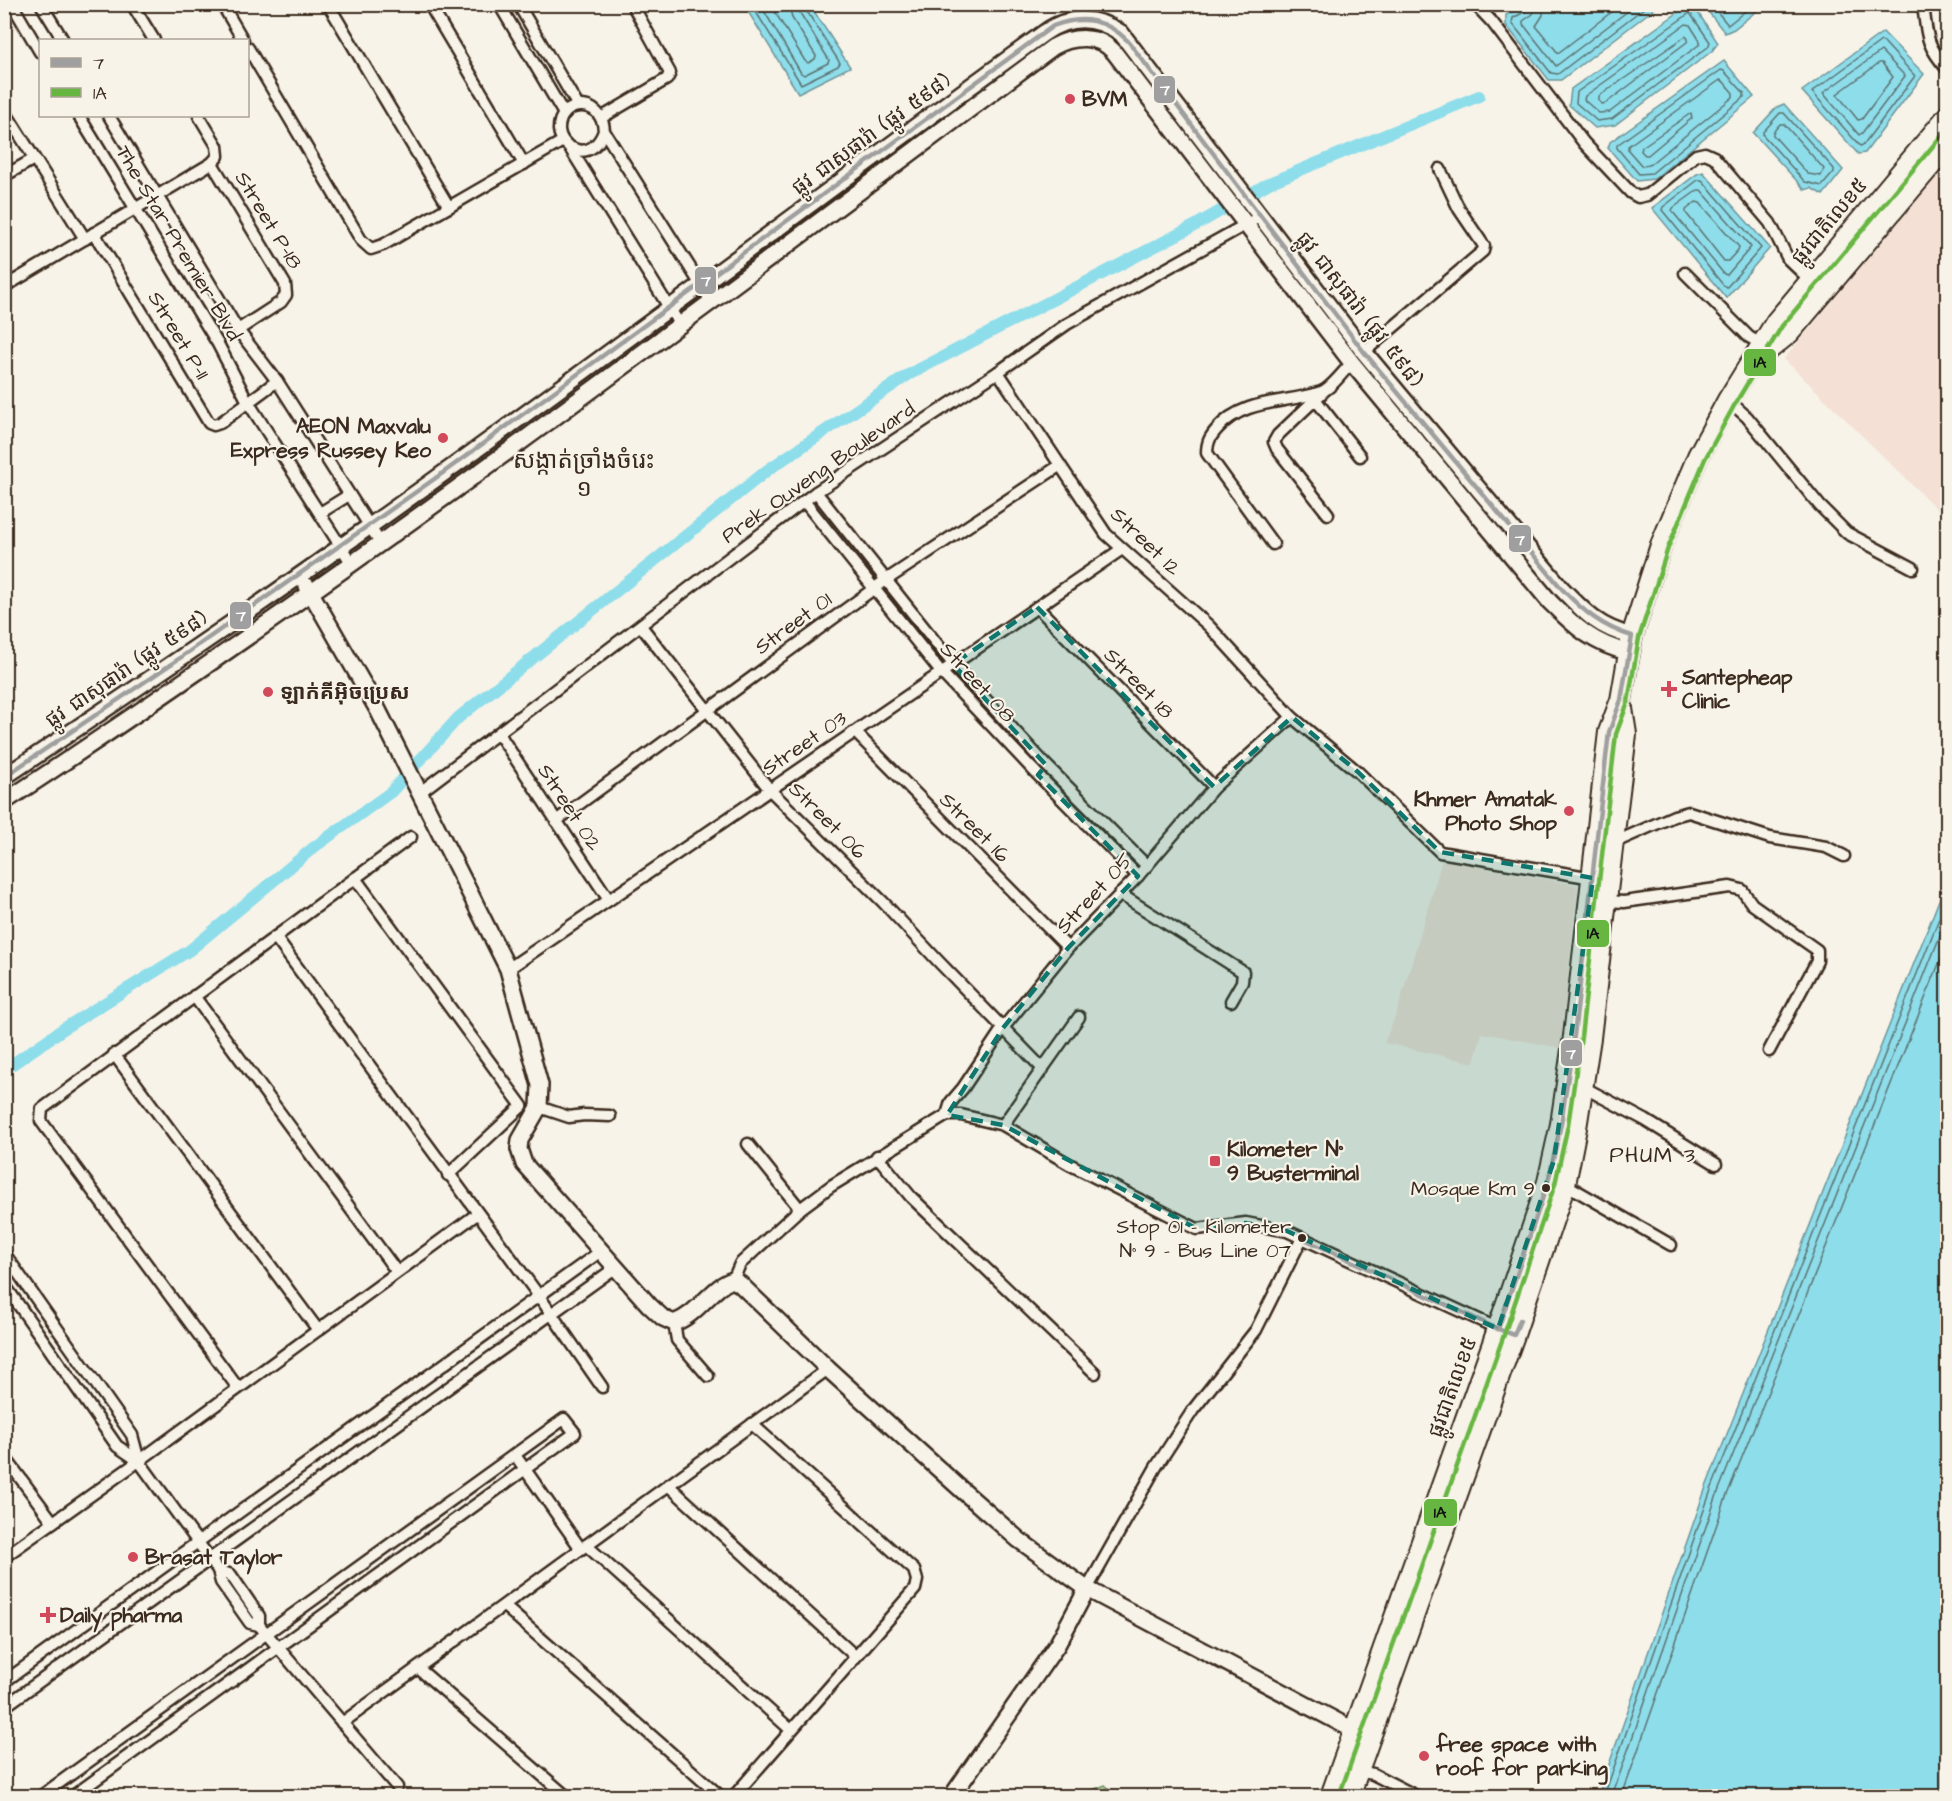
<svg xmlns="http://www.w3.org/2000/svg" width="1952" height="1801" viewBox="0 0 1952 1801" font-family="'Architects Daughter','Noto Sans Khmer',sans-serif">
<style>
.built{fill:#f4e0d4}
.green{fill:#a8dea1;stroke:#728460;stroke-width:1.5}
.water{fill:#8eddeb;stroke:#6d9599;stroke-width:1.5}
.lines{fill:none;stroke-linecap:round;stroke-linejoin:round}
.shore{stroke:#5c7270;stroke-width:1.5}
.canal{stroke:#8eddeb;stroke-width:12}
.street-casing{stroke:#3b2a1e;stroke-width:15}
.secondary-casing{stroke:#3b2a1e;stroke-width:20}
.highway-casing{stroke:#3b2a1e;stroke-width:24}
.street{stroke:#f7f3e8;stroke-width:10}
.secondary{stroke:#f7f3e8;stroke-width:15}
.highway{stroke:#f7f3e8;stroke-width:20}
.bus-1-casing{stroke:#f7f3e8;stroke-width:9}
.bus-2-casing{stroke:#f7f3e8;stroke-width:9}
.bus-1{stroke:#9f9f9f;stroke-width:4.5}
.bus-2{stroke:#67b642;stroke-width:4.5}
.marked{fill:#0f766e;fill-opacity:0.2;stroke:#0f766e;stroke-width:4.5;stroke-dasharray:12 8;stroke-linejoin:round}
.poi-dot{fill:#d1495b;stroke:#f7f3e8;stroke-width:2}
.bus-dot{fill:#3b2a1e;stroke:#f7f3e8;stroke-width:2}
.labels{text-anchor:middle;stroke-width:4.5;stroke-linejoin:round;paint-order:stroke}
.bus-label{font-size:20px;fill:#3b2a1e;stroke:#f7f3e8;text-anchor:end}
.poi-label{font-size:21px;font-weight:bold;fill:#3b2a1e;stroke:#f7f3e8;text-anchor:start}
.street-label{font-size:21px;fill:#3b2a1e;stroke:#f7f3e8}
.neighbourhood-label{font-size:22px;letter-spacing:1.5px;fill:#3b2a1e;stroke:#f7f3e8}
.quarter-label{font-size:24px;fill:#3b2a1e;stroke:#f7f3e8}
.line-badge{stroke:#f7f3e8;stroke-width:2}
.badge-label{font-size:16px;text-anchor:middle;font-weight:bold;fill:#fff}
.pale-badge-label{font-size:16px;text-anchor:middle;font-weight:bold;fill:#111}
</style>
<rect width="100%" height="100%" fill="#f7f3e8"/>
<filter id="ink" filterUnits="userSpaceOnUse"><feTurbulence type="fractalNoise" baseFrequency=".0167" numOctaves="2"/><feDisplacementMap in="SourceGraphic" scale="12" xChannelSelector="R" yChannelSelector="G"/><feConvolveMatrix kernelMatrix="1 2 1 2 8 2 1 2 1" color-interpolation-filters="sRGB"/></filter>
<g filter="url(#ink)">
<g class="built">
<path d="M1947,165V519L1784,359Z"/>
<path d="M1442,860L1578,885L1560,1048L1482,1033L1474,1063L1384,1043L1397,1012Z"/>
</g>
<path class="green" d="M1105,1785L1117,1796H1077Z"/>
<g class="water">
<path d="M1527,4H1659V5L1561,80H1549L1506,25V15Z"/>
<path d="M744,5H810L850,67L798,93Z"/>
<path d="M1703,5H1764L1734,29L1725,33Z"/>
<path d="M1687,6L1695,8L1718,43L1712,51L1615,125L1595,128L1569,105L1571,89Z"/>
<path d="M1883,32L1924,74L1865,153L1858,154L1802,91Z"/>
<path d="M1724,61L1754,97L1654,179L1637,181L1608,148L1610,142Z"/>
<path d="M1784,104L1843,170L1823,195L1811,188L1805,190L1753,133L1777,107Z"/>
<path d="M1703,172L1770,248L1726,298L1652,208L1697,174Z"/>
<path d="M1947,880V1796H1598L1706,1487Z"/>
</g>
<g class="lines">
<g class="shore">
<path d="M751,4L801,84L838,66L840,63L806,10V4"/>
<path d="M760,4L801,73L804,75L828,63L829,60L800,13L798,4"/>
<path d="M770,4L805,61L808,63L815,59L816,56L792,18L789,4"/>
<path d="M1527,4L1526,11L1513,18L1512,23L1551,73L1558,74L1649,4"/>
<path d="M1535,4L1533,14L1523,21V24L1556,66L1637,4"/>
<path d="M1544,4L1543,15L1536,26L1558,53L1622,4"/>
<path d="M1711,4L1728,25L1754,4"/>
<path d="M1690,13L1710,42L1708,47L1612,119L1597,121L1576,103L1577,92Z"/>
<path d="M1686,24L1690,25L1700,41V44L1610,112L1599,113L1584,100L1585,96Z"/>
<path d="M1686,36L1688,39L1687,42L1606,103L1602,104L1599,101V96Z"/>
<path d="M1881,41L1884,42L1915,76L1863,145L1860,146L1812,92Z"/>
<path d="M1881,51L1905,76L1862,133L1859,135L1823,93Z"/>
<path d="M1879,63H1882L1893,77L1862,119L1858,120L1837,94Z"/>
<path d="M1721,70L1724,71L1744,93V97L1652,173L1639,174L1617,148V145Z"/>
<path d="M1720,80L1723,81L1733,93V97L1649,165L1642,166L1628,150V146Z"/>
<path d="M1691,113L1692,118L1648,155H1645L1641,151L1642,147Z"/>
<path d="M1780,113H1784L1834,169V172L1822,186L1805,182L1763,135V132Z"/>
<path d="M1780,124H1784L1824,169L1821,176L1808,174L1773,135V132Z"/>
<path d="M1698,180H1702L1761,248L1727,287L1724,286L1662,210L1663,207Z"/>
<path d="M1698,190H1701L1751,247L1727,275L1724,274L1672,211L1673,208Z"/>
<path d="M1696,202L1700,203L1739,247L1738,250L1728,261H1724L1686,213V210Z"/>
<path d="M1604,1796L1711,1490L1948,896"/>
<path d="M1612,1796L1718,1492L1948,916"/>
<path d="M1622,1796L1727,1495L1948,941"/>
</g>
<path class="canal" d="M4,1070L66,1027L190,950L313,848L391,792L458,718L769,469L908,375L1196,225L1269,183L1479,96"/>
<g class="street-casing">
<g id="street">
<path d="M12,4L40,52"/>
<path d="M41,4L63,40"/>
<path d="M132,4L154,40"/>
<path d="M222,4L243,40"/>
<path d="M328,4L449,207"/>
<path d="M429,4L524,164"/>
<path d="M499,4L564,114"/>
<path d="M518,4L578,106"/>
<path d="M1475,4L1492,22L1584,143L1631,193L1638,197L1647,195L1696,155L1705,153L1714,157L1770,223L1788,259L1811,281"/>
<path d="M1923,4C1927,37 1926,45 1948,70"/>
<path d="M248,48L361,240L371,249L383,245L563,141"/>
<path d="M4,110L85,239"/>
<path d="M79,116L218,344L248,402L352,564"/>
<path d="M109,116L238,330L277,381L381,544"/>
<path d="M601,118L667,79L670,73L632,4"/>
<path d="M604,131C599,145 587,156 572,148C565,145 560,138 559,130C558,99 603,97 604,131L711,301"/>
<path d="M570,148L680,325"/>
<path d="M212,163L285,284L286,295L281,302L238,330"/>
<path d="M4,176L34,159"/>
<path d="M94,233L209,423L214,425L220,423L277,381"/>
<path d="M1685,273L1749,337L1763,345"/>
<path d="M4,287L212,163L218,156L217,146L199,116"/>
<path d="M1364,352L1483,251L1484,246L1459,209L1440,169"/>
<path d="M998,372L1106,534L1209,626L1292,717L1358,772L1440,852L1593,878"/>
<path d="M1323,392L1278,435L1274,442L1277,449L1328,514"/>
<path d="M1315,399L1360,456"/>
<path d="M1728,400L1747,417L1820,506L1847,533L1913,568"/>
<path d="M816,492L953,664L1046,765L1147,866"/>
<path d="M804,501L941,672L1038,775L1138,876"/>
<path d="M320,513L349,495"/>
<path d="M1273,544L1207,453C1207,442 1210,437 1217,429C1244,398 1285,404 1321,392C1332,388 1343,371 1352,363"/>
<path d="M1037,607L1214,787"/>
<path d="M641,626L770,790L883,902L939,962L1043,1069"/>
<path d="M855,732L1068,948"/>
<path d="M499,734L609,900"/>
<path d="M419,793L816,492L998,372L1067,324L1261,216"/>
<path d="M556,821L883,582L1059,466"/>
<path d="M1613,843L1674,816L1689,812L1770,838L1826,847L1844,856"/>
<path d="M355,878L522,1106L448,1175"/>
<path d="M1120,894L1243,972L1242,982L1231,1001"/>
<path d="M1606,901L1624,902L1730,887L1742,890L1752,904L1817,950V961L1769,1051"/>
<path d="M275,937L539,1296L602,1387"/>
<path d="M508,969L1122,549"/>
<path d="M194,996L397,1272"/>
<path d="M114,1054L318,1330"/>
<path d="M1583,1087L1645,1120L1716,1164"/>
<path d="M539,1107L569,1117L584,1115L610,1116"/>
<path d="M947,1115L951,1102L963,1088L1003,1028L1068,948L1138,876L1214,787L1292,717"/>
<path d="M1003,1125L1079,1017"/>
<path d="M748,1144L800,1209"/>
<path d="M877,1156L911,1197L1095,1373"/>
<path d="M1565,1184L1671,1245"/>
<path d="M4,1253L132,1435L139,1461"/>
<path d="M733,1280L740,1264L800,1209L831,1186L947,1115H961L1003,1125L1069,1164L1197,1229L1246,1223L1287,1231L1501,1330"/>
<path d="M4,1284L117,1446L139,1461L218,1570"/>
<path d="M674,1323L677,1340L708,1376"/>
<path d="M238,1388L41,1121L42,1109L411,837"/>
<path d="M515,1455L581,1549"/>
<path d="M4,1456L53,1522"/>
<path d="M668,1485L855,1656"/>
<path d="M586,1545L791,1730"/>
<path d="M4,1557L139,1461L477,1214"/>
<path d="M218,1570L231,1575L259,1616V1625L250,1623L221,1582Z"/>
<path d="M1087,1589L1156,1467L1193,1410L1256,1330L1302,1238"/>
<path d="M504,1606L720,1796"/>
<path d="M259,1625L397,1787"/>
<path d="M418,1668L566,1796"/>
<path d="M4,1682L601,1251"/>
<path d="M4,1707L615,1268"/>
<path d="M342,1723L828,1369"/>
<path d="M1358,1771L1373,1774L1416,1796"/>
<path d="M41,1796L564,1419L575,1433L73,1796"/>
<path d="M734,1796L915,1589L917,1580L914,1570L752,1424"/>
</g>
</g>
<g class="secondary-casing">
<g id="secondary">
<path d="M307,586L378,710L508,969L540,1085L539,1107L520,1140L519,1149L524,1164L649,1305L663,1318L674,1323C699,1314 712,1286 733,1280L740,1284L828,1369L963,1491L1019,1540L1087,1589L1363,1735"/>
<path d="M4,777C127,695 250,612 370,526C597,365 818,196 1044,33C1069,15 1096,16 1121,33L1364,352L1562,589C1585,613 1599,628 1632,636"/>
<path d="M4,802C365,565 708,304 1053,47C1073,36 1098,34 1114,52L1352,363L1550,602C1574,626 1595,645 1628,652"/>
<path d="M952,1796L1057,1645L1087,1589"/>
</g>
</g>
<g class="highway-casing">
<g id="highway">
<path d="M1763,354L1789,333L1948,145"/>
<path d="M1331,1796L1498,1329L1548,1182L1561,1124L1574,1036L1609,732L1621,700L1632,636L1661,545L1698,456L1728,400L1776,322L1948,116"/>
<path d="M1349,1796L1514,1335L1565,1184L1576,1128L1590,1038L1611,857L1626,734L1621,702"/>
</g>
</g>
<use href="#street" class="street"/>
<use href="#secondary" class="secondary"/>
<use href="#highway" class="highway"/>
<g class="bus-1-casing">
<g id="bus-1">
<path d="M4,777L180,658L440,475L1053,26C1082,15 1106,19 1128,41L1364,352L1562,589C1583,611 1602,627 1632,636L1621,700L1609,732L1574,1036L1561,1124L1548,1182L1498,1329"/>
<path d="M1302,1238L1498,1329L1514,1335L1520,1320"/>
</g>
</g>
<g class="bus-2-casing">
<path id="bus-2" d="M1339,1796L1505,1332L1555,1184L1568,1125L1581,1037L1616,734L1628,702L1639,638L1668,548L1705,459L1735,404L1782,326L1948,128"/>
</g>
<use href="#bus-1" class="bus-1"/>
<use href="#bus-2" class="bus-2"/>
</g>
</g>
<path class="marked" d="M1037,607L1214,787L1292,717L1358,772L1440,852L1593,878L1554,1160L1498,1329L1287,1231L1246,1223L1197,1229L1003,1125L947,1115L1003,1028L1068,948L1138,876L1038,775L1046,765L953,664Z"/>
<g class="poi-dot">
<circle cx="1070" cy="99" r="6"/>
<circle cx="443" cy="438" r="6"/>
<path d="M1666 680h6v6h6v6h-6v6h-6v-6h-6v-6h6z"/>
<circle cx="268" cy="692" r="6"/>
<circle cx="1569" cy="811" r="6"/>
<rect x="1209" y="1155" width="12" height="12" rx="3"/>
<circle cx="133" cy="1557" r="6"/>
<path d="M45 1606h6v6h6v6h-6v6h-6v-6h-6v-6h6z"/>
<circle cx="1424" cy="1756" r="6"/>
</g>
<g class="bus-dot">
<circle cx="1546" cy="1188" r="5"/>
<circle cx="1302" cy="1238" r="5"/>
</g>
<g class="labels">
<g class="bus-label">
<text x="1535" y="1195">Mosque Km 9</text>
<text x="1291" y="1233">Stop 01 - Kilometer<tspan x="1291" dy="24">N° 9 - Bus Line 07</tspan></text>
</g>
<g class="poi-label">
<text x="1082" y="106">BVM</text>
<text x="431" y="433" text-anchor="end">AEON Maxvalu<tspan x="431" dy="24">Express Russey Keo</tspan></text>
<text x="1682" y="684">Santepheap<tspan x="1682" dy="24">Clinic</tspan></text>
<text x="280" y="699">ឡាក់គីអ៊ិចប្រេស</text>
<text x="1557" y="806" text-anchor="end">Khmer Amatak<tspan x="1557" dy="24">Photo Shop</tspan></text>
<text x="1227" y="1156">Kilometer N°<tspan x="1227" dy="24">9 Busterminal</tspan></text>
<text x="145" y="1564">Brasat Taylor</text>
<text x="60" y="1622">Daily pharma</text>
<text x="1436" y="1751">free space with<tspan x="1436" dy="24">roof for parking</tspan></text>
</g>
<g class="street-label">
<text transform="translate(871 134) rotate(-36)" y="7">ផ្លូវ ជាសុផារ៉ា (ផ្លូវ ៥៩៨)</text>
<text transform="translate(269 220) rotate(59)" y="7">Street P-18</text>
<text transform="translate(1829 221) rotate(-50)" y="7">ផ្លូវជាតិលេខ៥</text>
<text transform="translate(179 243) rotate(59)" y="7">The Star Premier Blvd</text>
<text transform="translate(1360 309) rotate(52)" y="7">ផ្លូវ ជាសុផារ៉ា (ផ្លូវ ៥៩៨)</text>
<text transform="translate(179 335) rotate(59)" y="7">Street P-11</text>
<text transform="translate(818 472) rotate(-35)" y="7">Prek Ouveng Boulevard</text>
<text transform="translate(1146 541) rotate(44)" y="7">Street 12</text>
<text transform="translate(793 623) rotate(-36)" y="7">Street 01</text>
<text transform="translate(126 669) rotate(-34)" y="7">ផ្លូវ ជាសុផារ៉ា (ផ្លូវ ៥៩៨)</text>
<text transform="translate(978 682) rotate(48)" y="7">Street 08</text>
<text transform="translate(1139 683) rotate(46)" y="7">Street 18</text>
<text transform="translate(804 743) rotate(-34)" y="7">Street 03</text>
<text transform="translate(570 807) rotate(57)" y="7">Street 02</text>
<text transform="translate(828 820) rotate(45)" y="7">Street 06</text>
<text transform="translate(975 827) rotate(45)" y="7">Street 16</text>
<text transform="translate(1094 893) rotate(-47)" y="7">Street 05</text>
<text transform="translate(1452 1387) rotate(-70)" y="7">ផ្លូវជាតិលេខ៥</text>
</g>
<g class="neighbourhood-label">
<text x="1653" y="1162">PHUM 3</text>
</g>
<g class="quarter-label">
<text x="584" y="468">សង្កាត់ច្រាំងចំរេះ<tspan x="584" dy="28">១</tspan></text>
</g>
</g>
<g class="line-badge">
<rect x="1153" y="75" width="23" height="29" rx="6" fill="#9f9f9f"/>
<rect x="694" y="266" width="23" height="29" rx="6" fill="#9f9f9f"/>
<rect x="1743" y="348" width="34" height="29" rx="6" fill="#67b642"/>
<rect x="1508" y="524" width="24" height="29" rx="6" fill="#9f9f9f"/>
<rect x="229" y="601" width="23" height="29" rx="6" fill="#9f9f9f"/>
<rect x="1576" y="919" width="34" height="29" rx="6" fill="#67b642"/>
<rect x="1560" y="1039" width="23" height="28" rx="6" fill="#9f9f9f"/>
<rect x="1423" y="1498" width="35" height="29" rx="6" fill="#67b642"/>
</g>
<g class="badge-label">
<text x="1165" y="95">7</text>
<text x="706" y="286">7</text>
<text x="1520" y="545">7</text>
<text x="241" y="621">7</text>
<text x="1571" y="1059">7</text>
</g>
<g class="pale-badge-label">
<text x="1760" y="368">1A</text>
<text x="1593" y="939">1A</text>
<text x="1440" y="1518">1A</text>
</g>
<rect width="1952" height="1801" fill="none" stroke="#f7f3e8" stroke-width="24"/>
<rect x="12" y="12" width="1928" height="1777" fill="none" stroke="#3b2a1e" stroke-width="2" filter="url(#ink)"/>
<rect x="39" y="39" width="210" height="78" fill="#f7f3e8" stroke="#aca397" stroke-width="1.5"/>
<rect x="51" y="58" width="30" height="9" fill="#9f9f9f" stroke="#aca397" stroke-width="1.5"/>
<text x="93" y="69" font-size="18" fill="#3b2a1e">7</text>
<rect x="51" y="88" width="30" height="9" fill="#67b642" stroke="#aca397" stroke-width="1.5"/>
<text x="93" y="99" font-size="18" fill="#3b2a1e">1A</text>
</svg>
